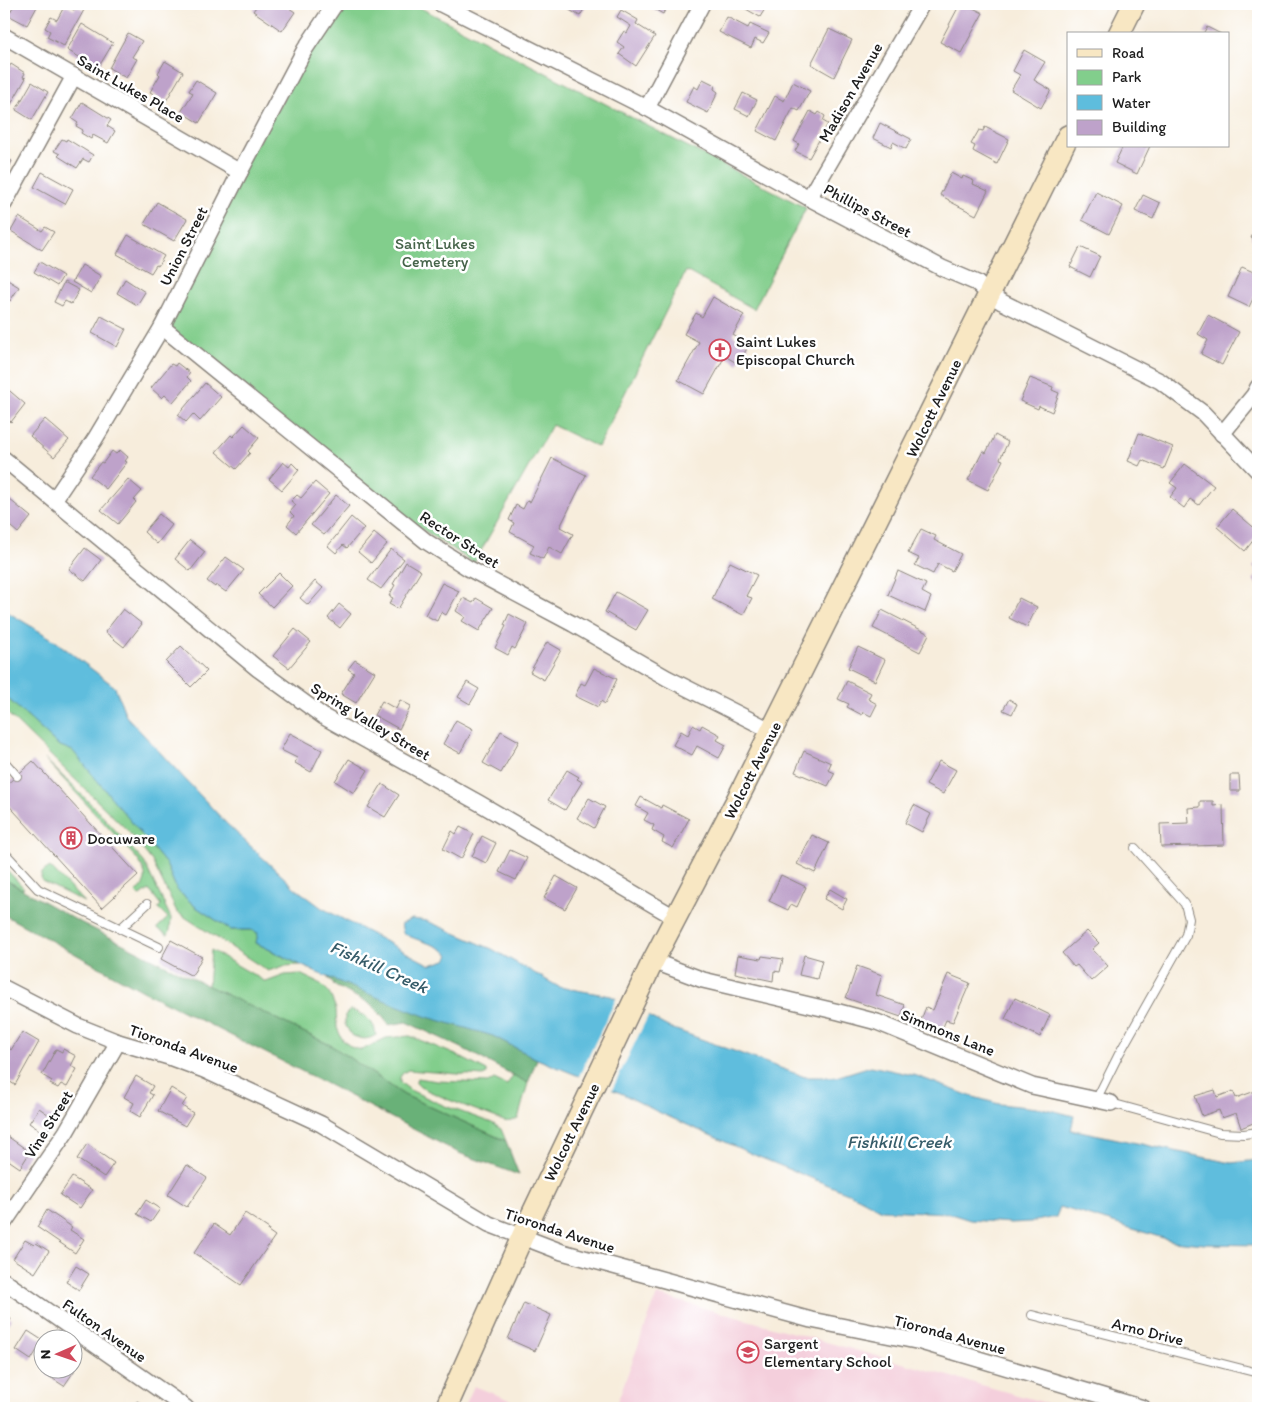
<svg xmlns="http://www.w3.org/2000/svg" width="1262" height="1412" viewBox="0 0 1262 1412" font-family="Itim,sans-serif">
<style>
.built{fill:#f4cfdc}
.green{fill:#82ce8c;stroke:#4f7554}
.forest{fill:#69b178;stroke:#42664a}
.water{fill:#5ebddd;stroke:#3d6c7c}
.pier{fill:#f7eddc}
.building{fill:#bea2ca}
.lines{fill:none;stroke-linecap:round;stroke-linejoin:round}
.service-casing{stroke:#8a847c;stroke-width:10}
.minor-casing{stroke:#8a847c;stroke-width:18}
.secondary-casing{stroke:#8a847c;stroke-width:24}
.service{stroke:#fff;stroke-width:8}
.minor{stroke:#fff;stroke-width:15}
.secondary{stroke:#f8e7c3;stroke-width:21}
.labels{text-anchor:middle;stroke-width:5;stroke-linejoin:round;paint-order:stroke}
.street-label{font-size:16px;fill:#1c1c1c;stroke:#fff}
.park-label{font-size:16px;fill:#456349;stroke:#fff}
.poi-label{font-size:16px;fill:#1c1c1c;stroke:#fff;text-anchor:start}
.water-label{font-size:18px;font-style:italic;fill:#365c69;stroke:#fff}
</style>
<rect width="100%" height="100%" fill="#fff"/>
<filter id="ink" filterUnits="userSpaceOnUse"><feTurbulence type="fractalNoise" baseFrequency=".02" numOctaves="2"/><feDisplacementMap in="SourceGraphic" scale="10" xChannelSelector="R" yChannelSelector="G"/><feConvolveMatrix kernelMatrix="1 2 1 2 8 2 1 2 1" color-interpolation-filters="sRGB"/></filter>
<filter id="wash" filterUnits="userSpaceOnUse"><feTurbulence type="fractalNoise" baseFrequency=".0096" numOctaves="4" result="noise"/><feDisplacementMap in="SourceGraphic" scale="20" xChannelSelector="R" yChannelSelector="G"/><feGaussianBlur stdDeviation="1.12" result="paint"/><feColorMatrix in="noise" values="0 0 0 0 0 0 0 0 0 0 0 0 0 0 0 0 0 1.4 0 .05"/><feComposite in="paint" operator="in"/></filter>
<g filter="url(#wash)">
<rect width="100%" height="100%" fill="#f7eddc"/>
<g class="built">
<path d="M657,1295L1064,1408H615Z"/>
<path d="M474,1386L531,1408H464Z"/>
</g>
<g class="green">
<path d="M339,4H413L806,208L754,309L686,271L598,447L552,425L474,563L417,526L162,327L240,172Z"/>
<path d="M4,695L58,745L73,750L166,864L177,890L196,907L231,930H251L259,933L256,943L300,965L284,966L268,971L177,912L152,861L128,831L4,710Z"/>
<path d="M45,759L96,809L144,862L171,918L170,930L168,935L157,928L168,918L158,908L161,905L149,890L141,896L138,895L136,893C149,881 147,874 138,860Z"/>
<path d="M4,867L24,888L22,889L4,879Z"/>
<path d="M50,867L84,902L42,881C39,873 44,871 50,867Z"/>
<path d="M211,950L266,982L285,975L300,974L321,984L329,992L336,1009L337,1028L343,1041L353,1048L362,1050L386,1038L410,1036L456,1055L487,1071V1074L483,1076L408,1070L403,1073L400,1077V1082L410,1090L445,1106L492,1123L501,1129L506,1141L404,1095L332,1046L208,986Z"/>
<path d="M350,1010C363,1013 375,1021 376,1035C367,1041 360,1039 351,1035L345,1024V1015Z"/>
<path d="M513,1075L528,1083L518,1119C509,1122 505,1123 497,1118L449,1100L420,1087L416,1083V1080L418,1078L437,1081L488,1083L494,1079L507,1085Z"/>
</g>
<g class="forest">
<path d="M4,879L76,920L157,961L332,1046L404,1095L506,1141L519,1175L459,1153L323,1082L143,991L17,922L4,915Z"/>
<path d="M327,977L463,1027L493,1036L537,1059L528,1083L460,1047L406,1022L389,1025L381,1015L370,1004L335,986Z"/>
</g>
<path class="water" d="M4,610L54,640L115,687L126,716L227,824L295,888L322,908L430,965L446,960L449,955C439,943 417,942 403,933L401,924L412,919L427,921L492,949L559,987L611,996L668,1027L805,1077H836L871,1066L917,1076L970,1096L999,1104L1046,1109L1074,1116L1071,1130L1080,1131L1231,1163L1258,1160V1245L1205,1244L1173,1241L1060,1207L1056,1217L1030,1222L1011,1223L970,1220L948,1213L882,1210L858,1197L759,1157L656,1111L623,1094L537,1059L493,1036L427,1017L396,1005L315,972L256,943L258,933L251,930H231L196,907L177,890L166,864L73,751L58,745L4,695Z"/>
<path class="pier" d="M617,997L649,1014L611,1092L578,1078Z"/>
<g id="blocks">
<g class="building">
<path d="M15,4H36L38,5L27,25L8,15Z"/>
<path d="M258,4H283L295,12L282,31L253,11Z"/>
<path d="M566,4H587L580,16L564,7Z"/>
<path d="M645,4H668L663,14Z"/>
<path d="M739,4H768L760,17L739,5Z"/>
<path d="M960,4H965L983,13L961,53L940,42Z"/>
<path d="M65,5L74,10L76,6L84,10L64,46L47,37L50,31L45,28L51,17L57,20Z"/>
<path d="M621,10L638,20L636,24L655,36L636,66L619,54L624,47L617,42L624,31L627,33L631,26L617,17Z"/>
<path d="M727,17L748,28L750,24L769,33L763,43L755,39L751,48L719,32Z"/>
<path d="M82,24L113,43L98,68L67,50Z"/>
<path d="M1207,27L1221,34H1203Z"/>
<path d="M829,29L852,40L834,77L811,64Z"/>
<path d="M128,33L142,41L132,57L137,59L126,78L109,68Z"/>
<path d="M1024,50L1045,62L1034,80L1051,90L1041,108L1011,90L1020,75L1013,71Z"/>
<path d="M165,61L183,72L166,101L150,92L160,75L158,73Z"/>
<path d="M11,64L25,73L23,77L26,78L10,106L4,102V76Z"/>
<path d="M703,79L715,85L714,89L718,92L708,113L686,102L694,86L698,89Z"/>
<path d="M196,80L217,93L199,123L181,112L193,93L189,91Z"/>
<path d="M32,82L48,92L32,120L16,110Z"/>
<path d="M793,82L810,91L799,111L793,108L776,141L757,131L775,96L784,101Z"/>
<path d="M743,93L757,100L749,116L735,109Z"/>
<path d="M82,102L111,120L107,126L115,131L108,143L93,135L91,139L81,133L83,130L76,126L78,123L72,119Z"/>
<path d="M810,111L817,115L819,112L825,116L823,121L828,124L809,158L795,151L799,144L794,141Z"/>
<path d="M880,123L911,139L906,149L893,142L891,147L873,138Z"/>
<path d="M985,127L1009,139L997,164L973,151L975,146L971,144L979,130L983,131Z"/>
<path d="M62,139L66,141L67,139L93,155L89,162L83,159L77,168L58,156L60,154L54,151Z"/>
<path d="M1123,146H1150L1137,174L1115,163Z"/>
<path d="M4,157L12,161L4,178Z"/>
<path d="M42,172L73,189L65,204L34,187Z"/>
<path d="M951,173L962,179L963,176L974,181L973,184L988,191L976,215L949,201V200L940,195Z"/>
<path d="M1096,192L1123,206L1109,234L1082,220Z"/>
<path d="M1143,195L1160,203L1153,219L1135,211Z"/>
<path d="M157,202L187,219L174,241L144,224Z"/>
<path d="M19,217L42,231L45,227L54,232L42,250L11,231Z"/>
<path d="M1255,230L1258,232V242L1251,238Z"/>
<path d="M128,235L164,256L158,266L156,265L151,273L117,254Z"/>
<path d="M1080,247L1100,256L1090,277L1070,267Z"/>
<path d="M40,262L63,276L57,286L34,272Z"/>
<path d="M82,265L101,276L91,293L72,282Z"/>
<path d="M1242,267L1258,274V288L1249,307L1228,297Z"/>
<path d="M6,279L19,287L10,301L4,297V284Z"/>
<path d="M125,279L145,292L137,305L117,293Z"/>
<path d="M64,282L79,290L71,304L65,301L62,306L54,302Z"/>
<path d="M713,297L744,315L733,335L749,345L738,364L725,356L704,394L678,380L699,342L684,334L696,313L702,317Z"/>
<path d="M1208,315L1239,332L1222,365L1201,354L1208,340L1198,334Z"/>
<path d="M101,316L126,329L117,347L92,333Z"/>
<path d="M177,363L190,373L187,377L191,381L173,402L165,395L162,398L151,388L171,364L175,366Z"/>
<path d="M1030,378L1053,387L1052,390L1059,393L1052,412L1039,406L1038,409L1020,401Z"/>
<path d="M205,383L221,397L200,421L193,414L186,422L178,415Z"/>
<path d="M4,386L25,404L11,422L4,416Z"/>
<path d="M45,419L69,440L54,457L30,436Z"/>
<path d="M244,425L259,438L248,451L250,453L236,469L216,452L231,435L233,437Z"/>
<path d="M1139,433L1173,447L1164,469L1142,460L1139,466L1128,461Z"/>
<path d="M995,435L1008,442L1000,459L1003,460L988,490L968,480L983,451L986,453Z"/>
<path d="M120,450L128,457L125,461L127,462L106,489L90,476L101,462L103,463L112,451L116,454Z"/>
<path d="M552,458L586,475L560,527L573,534L562,554L549,547L543,559L530,553L534,545L510,532L514,523L509,520L516,505L523,509L527,501L530,502Z"/>
<path d="M283,462L289,467L292,463L299,470L282,490L269,479Z"/>
<path d="M1185,464L1214,486L1199,505L1190,499L1184,508L1170,497L1177,488L1170,483Z"/>
<path d="M128,479L142,491L134,500L136,502L118,524L101,510Z"/>
<path d="M315,482L329,494L296,533L287,525L294,516L290,512L296,505L291,501L297,495L301,498Z"/>
<path d="M4,495L31,517L18,533L4,521Z"/>
<path d="M336,495L349,506L324,535L311,525Z"/>
<path d="M1232,509L1258,531V534L1245,551L1217,527Z"/>
<path d="M159,514L172,525L157,544L144,532Z"/>
<path d="M351,517L364,528L347,548L343,545L336,553L328,546Z"/>
<path d="M921,529L936,536L934,540L961,554L952,571L938,564L933,574L915,565L919,558L908,553Z"/>
<path d="M374,533L387,544L371,563L358,552Z"/>
<path d="M190,540L205,552L190,571L175,559Z"/>
<path d="M85,548L101,560L85,581L69,569Z"/>
<path d="M391,549L404,559L381,589L368,580Z"/>
<path d="M226,557L244,570L226,592L216,585L215,587L207,581Z"/>
<path d="M406,562L421,571L398,609L389,604L393,598L389,596L395,585L393,584Z"/>
<path d="M730,562L757,575L746,596L752,598L743,615L712,599Z"/>
<path d="M1258,562V572L1253,567Z"/>
<path d="M898,571L926,584L922,592L931,597L925,612L888,595Z"/>
<path d="M279,573L292,586L272,607L258,594Z"/>
<path d="M1258,575V586L1253,580Z"/>
<path d="M315,581L323,588L308,605L300,598Z"/>
<path d="M442,583L459,591L446,615L441,612L437,621L425,615Z"/>
<path d="M616,592L648,610L636,630L605,612Z"/>
<path d="M463,598L473,603L476,598L493,608L479,631L462,621L465,617L456,611Z"/>
<path d="M1019,598L1037,607L1027,627L1009,618Z"/>
<path d="M339,604L351,614L340,628L328,618Z"/>
<path d="M123,609L142,624L124,647L105,632Z"/>
<path d="M882,610L929,634L920,652L873,628Z"/>
<path d="M509,614L528,624L515,649L512,647L508,655L495,648L506,626L504,625Z"/>
<path d="M295,629L311,642L289,668L273,656Z"/>
<path d="M547,642L561,650L544,680L530,672Z"/>
<path d="M181,646L207,671L191,687L166,662Z"/>
<path d="M858,647L885,660L875,681L848,668Z"/>
<path d="M355,660L375,672L356,703L341,694L354,673L348,669Z"/>
<path d="M594,668L617,679L605,704L601,701L598,707L575,696L581,683L585,685Z"/>
<path d="M847,681L871,693L868,699L877,704L871,716L863,712L862,715L847,707L849,704L838,699Z"/>
<path d="M467,682L479,689L470,704L458,697Z"/>
<path d="M1009,699L1017,704L1012,714L1003,710Z"/>
<path d="M400,700L411,706L399,729L374,715L382,701L396,709Z"/>
<path d="M456,720L473,729L460,753L443,744Z"/>
<path d="M693,725L700,729L702,725L720,735L717,740L726,745L719,758L697,746L692,755L673,745L681,731L688,735Z"/>
<path d="M501,731L519,741L501,773L483,763Z"/>
<path d="M290,733L322,750L311,772L295,763L297,758L281,750Z"/>
<path d="M804,751L831,763L828,770L835,773L828,786L795,772Z"/>
<path d="M349,759L368,770L354,793L335,781Z"/>
<path d="M33,761L138,875L102,908L4,800V787Z"/>
<path d="M939,761L956,770L943,794L926,785Z"/>
<path d="M567,770L579,777L577,779L582,782L565,810L548,800Z"/>
<path d="M1230,775H1239L1240,791H1230Z"/>
<path d="M382,784L399,795L385,817L368,807Z"/>
<path d="M641,797L661,808L662,805L689,819L673,848L662,842L664,837L652,830L654,825L644,820L648,813L636,806Z"/>
<path d="M589,798L605,807L594,828L577,818Z"/>
<path d="M1200,801H1213V806L1223,805L1224,845L1161,847L1160,824L1189,823L1188,808L1200,807Z"/>
<path d="M914,805L931,814L922,832L905,823Z"/>
<path d="M460,827L474,834L461,859L443,849L452,831L456,834Z"/>
<path d="M812,835L829,843L815,873L797,864Z"/>
<path d="M482,836L496,843L486,863L472,856Z"/>
<path d="M510,850L527,858L516,880L499,872Z"/>
<path d="M781,875L806,887L797,907L791,904L788,910L769,901Z"/>
<path d="M556,876L577,888L565,909L544,898Z"/>
<path d="M830,889L847,899L842,909L824,899Z"/>
<path d="M1087,931L1099,943L1092,949L1108,966L1091,981L1077,965L1074,967L1062,953Z"/>
<path d="M171,940L202,957L192,976L161,959Z"/>
<path d="M738,955L761,959L762,956L783,959L780,972L774,971L773,981L735,973Z"/>
<path d="M804,955L822,960L817,979L799,975Z"/>
<path d="M857,966L882,975L876,995L905,1005L901,1017L846,998Z"/>
<path d="M948,974L970,983L953,1022L946,1020L942,1029L921,1020L926,1007L933,1010Z"/>
<path d="M1015,998L1050,1015L1040,1037L1005,1019Z"/>
<path d="M22,1032L39,1042L15,1085L4,1078V1073L8,1067L4,1064V1057L9,1048L11,1050Z"/>
<path d="M56,1049L62,1052L63,1049L76,1056L71,1066L77,1069L67,1087L61,1084L58,1088L50,1084L52,1081L42,1075Z"/>
<path d="M136,1076L153,1086L149,1093L153,1095L140,1117L130,1111L134,1103L124,1097Z"/>
<path d="M171,1088L187,1098L182,1106L193,1113L185,1126L158,1111Z"/>
<path d="M1215,1090L1217,1097L1233,1091L1236,1098L1258,1090V1121L1241,1128L1236,1113L1222,1118L1219,1110L1202,1116L1195,1096Z"/>
<path d="M39,1108L55,1119L45,1134L29,1123Z"/>
<path d="M7,1136L30,1152L20,1168L4,1157V1140Z"/>
<path d="M87,1144L114,1163L104,1177L77,1159Z"/>
<path d="M187,1165L207,1178L187,1207L168,1195Z"/>
<path d="M72,1177L92,1190L80,1208L60,1195Z"/>
<path d="M146,1200L160,1209L151,1222L137,1214Z"/>
<path d="M47,1210L72,1227L70,1230L84,1239L75,1253L37,1227Z"/>
<path d="M245,1213L269,1229L268,1231L275,1236L241,1285L194,1253L214,1224L230,1235Z"/>
<path d="M25,1240L34,1245L36,1243L49,1251L35,1273L13,1259Z"/>
<path d="M76,1266L89,1274L79,1290L66,1282Z"/>
<path d="M524,1303L551,1315L535,1351L508,1339Z"/>
<path d="M4,1315L11,1319L4,1330Z"/>
<path d="M28,1331L42,1340V1342L31,1360L16,1350Z"/>
<path d="M72,1359L79,1364L64,1386L47,1375L51,1370H72Z"/>
<path d="M137,1401L150,1408H132Z"/>
</g>
</g>
</g>
<g filter="url(#ink)">
<use href="#blocks" fill-opacity="0" stroke="#8a847c" stroke-width="1"/>
<g class="lines">
<g class="service-casing">
<g id="service">
<path d="M4,761L17,776"/>
<path d="M4,852L38,889L159,947"/>
<path d="M120,929L147,904"/>
<path d="M1096,1100L1119,1054L1186,935L1189,919L1185,904L1135,848"/>
<path d="M1111,1103L1220,1133L1244,1134L1258,1132"/>
<path d="M1032,1315L1258,1373"/>
</g>
</g>
<g class="minor-casing">
<g id="minor">
<path d="M441,4L647,108L809,198L942,268L977,283L989,294L1002,302L1059,330L1160,381L1203,413L1258,471"/>
<path d="M4,36L240,172"/>
<path d="M647,108L702,4"/>
<path d="M809,198L922,4"/>
<path d="M4,204L74,76"/>
<path d="M162,327L427,542L468,568L573,624L667,678L772,731"/>
<path d="M1222,434L1254,395L1258,387"/>
<path d="M4,459L258,669L324,717L479,803L676,918"/>
<path d="M54,500L95,439L162,327L240,172L305,49L335,4"/>
<path d="M653,961L703,980L839,1012L877,1022L1032,1086L1111,1103"/>
<path d="M4,988L78,1026L118,1042L169,1057L204,1070L321,1124L489,1224L562,1252L811,1320L921,1342L1143,1408"/>
<path d="M4,1223L66,1132L118,1042"/>
<path d="M4,1281L186,1408"/>
</g>
</g>
<g class="secondary-casing">
<g id="secondary">
<path d="M1119,34L1134,4"/>
<path d="M446,1408L531,1217L653,961L738,798L1068,136"/>
</g>
</g>
<use href="#service" class="service"/>
<use href="#minor" class="minor"/>
<use href="#secondary" class="secondary"/>
</g>
</g>
<defs>
<g id="church-ring" transform="scale(1.125)"><circle r="9.5" fill="#fff" stroke="#d1495b" stroke-width="1.5"/><path d="M-1.2-6h2.4v3.5h3.3v2.4h-3.3V6h-2.4V-.1h-3.3v-2.4h3.3Z" fill="#d1495b"/></g>
<g id="building-ring" transform="scale(1.125)"><circle r="9.5" fill="#fff" stroke="#d1495b" stroke-width="1.5"/><path d="M-4-6H4V6H1V3H-1V6H-4ZM-2.5-4.3h1.7v1.8h-1.7ZM.8-4.3h1.7v1.8H.8ZM-2.5-1h1.7V.8h-1.7ZM.8-1h1.7V.8H.8Z" fill="#d1495b"/></g>
<g id="school-ring" transform="scale(1.125)"><circle r="9.5" fill="#fff" stroke="#d1495b" stroke-width="1.5"/><path d="M0-5L7-2L0 1L-7-2ZM-4 1L0 2.5L4 1V4Q0 6-4 4Z" fill="#d1495b"/></g>
</defs>
<g fill-rule="evenodd">
<use href="#church-ring" x="720" y="350"/>
<use href="#building-ring" x="71" y="838"/>
<use href="#school-ring" x="748" y="1352"/>
</g>
<g class="labels">
<g class="street-label">
<text transform="translate(131 88) rotate(30)" y="6">Saint Lukes Place</text>
<text transform="translate(850 92) rotate(-60)" y="6">Madison Avenue</text>
<text transform="translate(868 210) rotate(28)" y="6">Phillips Street</text>
<text transform="translate(183 246) rotate(-63)" y="6">Union Street</text>
<text transform="translate(933 408) rotate(-64)" y="6">Wolcott Avenue</text>
<text transform="translate(460 539) rotate(33)" y="6">Rector Street</text>
<text transform="translate(371 721) rotate(31)" y="6">Spring Valley Street</text>
<text transform="translate(752 770) rotate(-63)" y="6">Wolcott Avenue</text>
<text transform="translate(948 1032) rotate(22)" y="6">Simmons Lane</text>
<text transform="translate(184 1048) rotate(20)" y="6">Tioronda Avenue</text>
<text transform="translate(48 1124) rotate(-58)" y="6">Vine Street</text>
<text transform="translate(571 1132) rotate(-64)" y="6">Wolcott Avenue</text>
<text transform="translate(560 1230) rotate(18)" y="6">Tioronda Avenue</text>
<text transform="translate(105 1330) rotate(35)" y="6">Fulton Avenue</text>
<text transform="translate(1148 1331) rotate(14)" y="6">Arno Drive</text>
<text transform="translate(950 1334) rotate(15)" y="6">Tioronda Avenue</text>
</g>
<g class="park-label">
<text x="435" y="249">Saint Lukes<tspan x="435" dy="18">Cemetery</tspan></text>
</g>
<g class="poi-label">
<text x="736" y="347">Saint Lukes<tspan x="736" dy="18">Episcopal Church</tspan></text>
<text x="87" y="844">Docuware</text>
<text x="764" y="1349">Sargent<tspan x="764" dy="18">Elementary School</tspan></text>
</g>
<g class="water-label">
<text transform="translate(379 967) rotate(24)" y="6">Fishkill Creek</text>
<text x="899" y="1148">Fishkill Creek</text>
</g>
</g>
<rect width="1262" height="1412" fill="none" stroke="#fff" stroke-width="20"/>
<rect x="1067" y="32" width="162" height="115" fill="#ffffff" stroke="#a4a4a4"/>
<rect x="1077" y="49" width="25" height="8" fill="#f8e7c3" stroke="#a4a4a4"/>
<text x="1112" y="58" font-size="15" fill="#1c1c1c">Road</text>
<rect x="1077" y="70" width="25" height="15" fill="#82ce8c" stroke="#a4a4a4"/>
<text x="1112" y="82" font-size="15" fill="#1c1c1c">Park</text>
<rect x="1077" y="95" width="25" height="15" fill="#5ebddd" stroke="#a4a4a4"/>
<text x="1112" y="108" font-size="15" fill="#1c1c1c">Water</text>
<rect x="1077" y="120" width="25" height="15" fill="#bea2ca" stroke="#a4a4a4"/>
<text x="1112" y="132" font-size="15" fill="#1c1c1c">Building</text>
<g transform="translate(58 1354) rotate(268)"><circle r="24" fill="#ffffff" stroke="#a4a4a4"/>
<path d="M0-4L9 19L0 12L-9 19Z" fill="#d1495b"/>
<text y="-8" font-size="14" font-weight="bold" text-anchor="middle" fill="#1c1c1c">N</text>
</g>
</svg>
